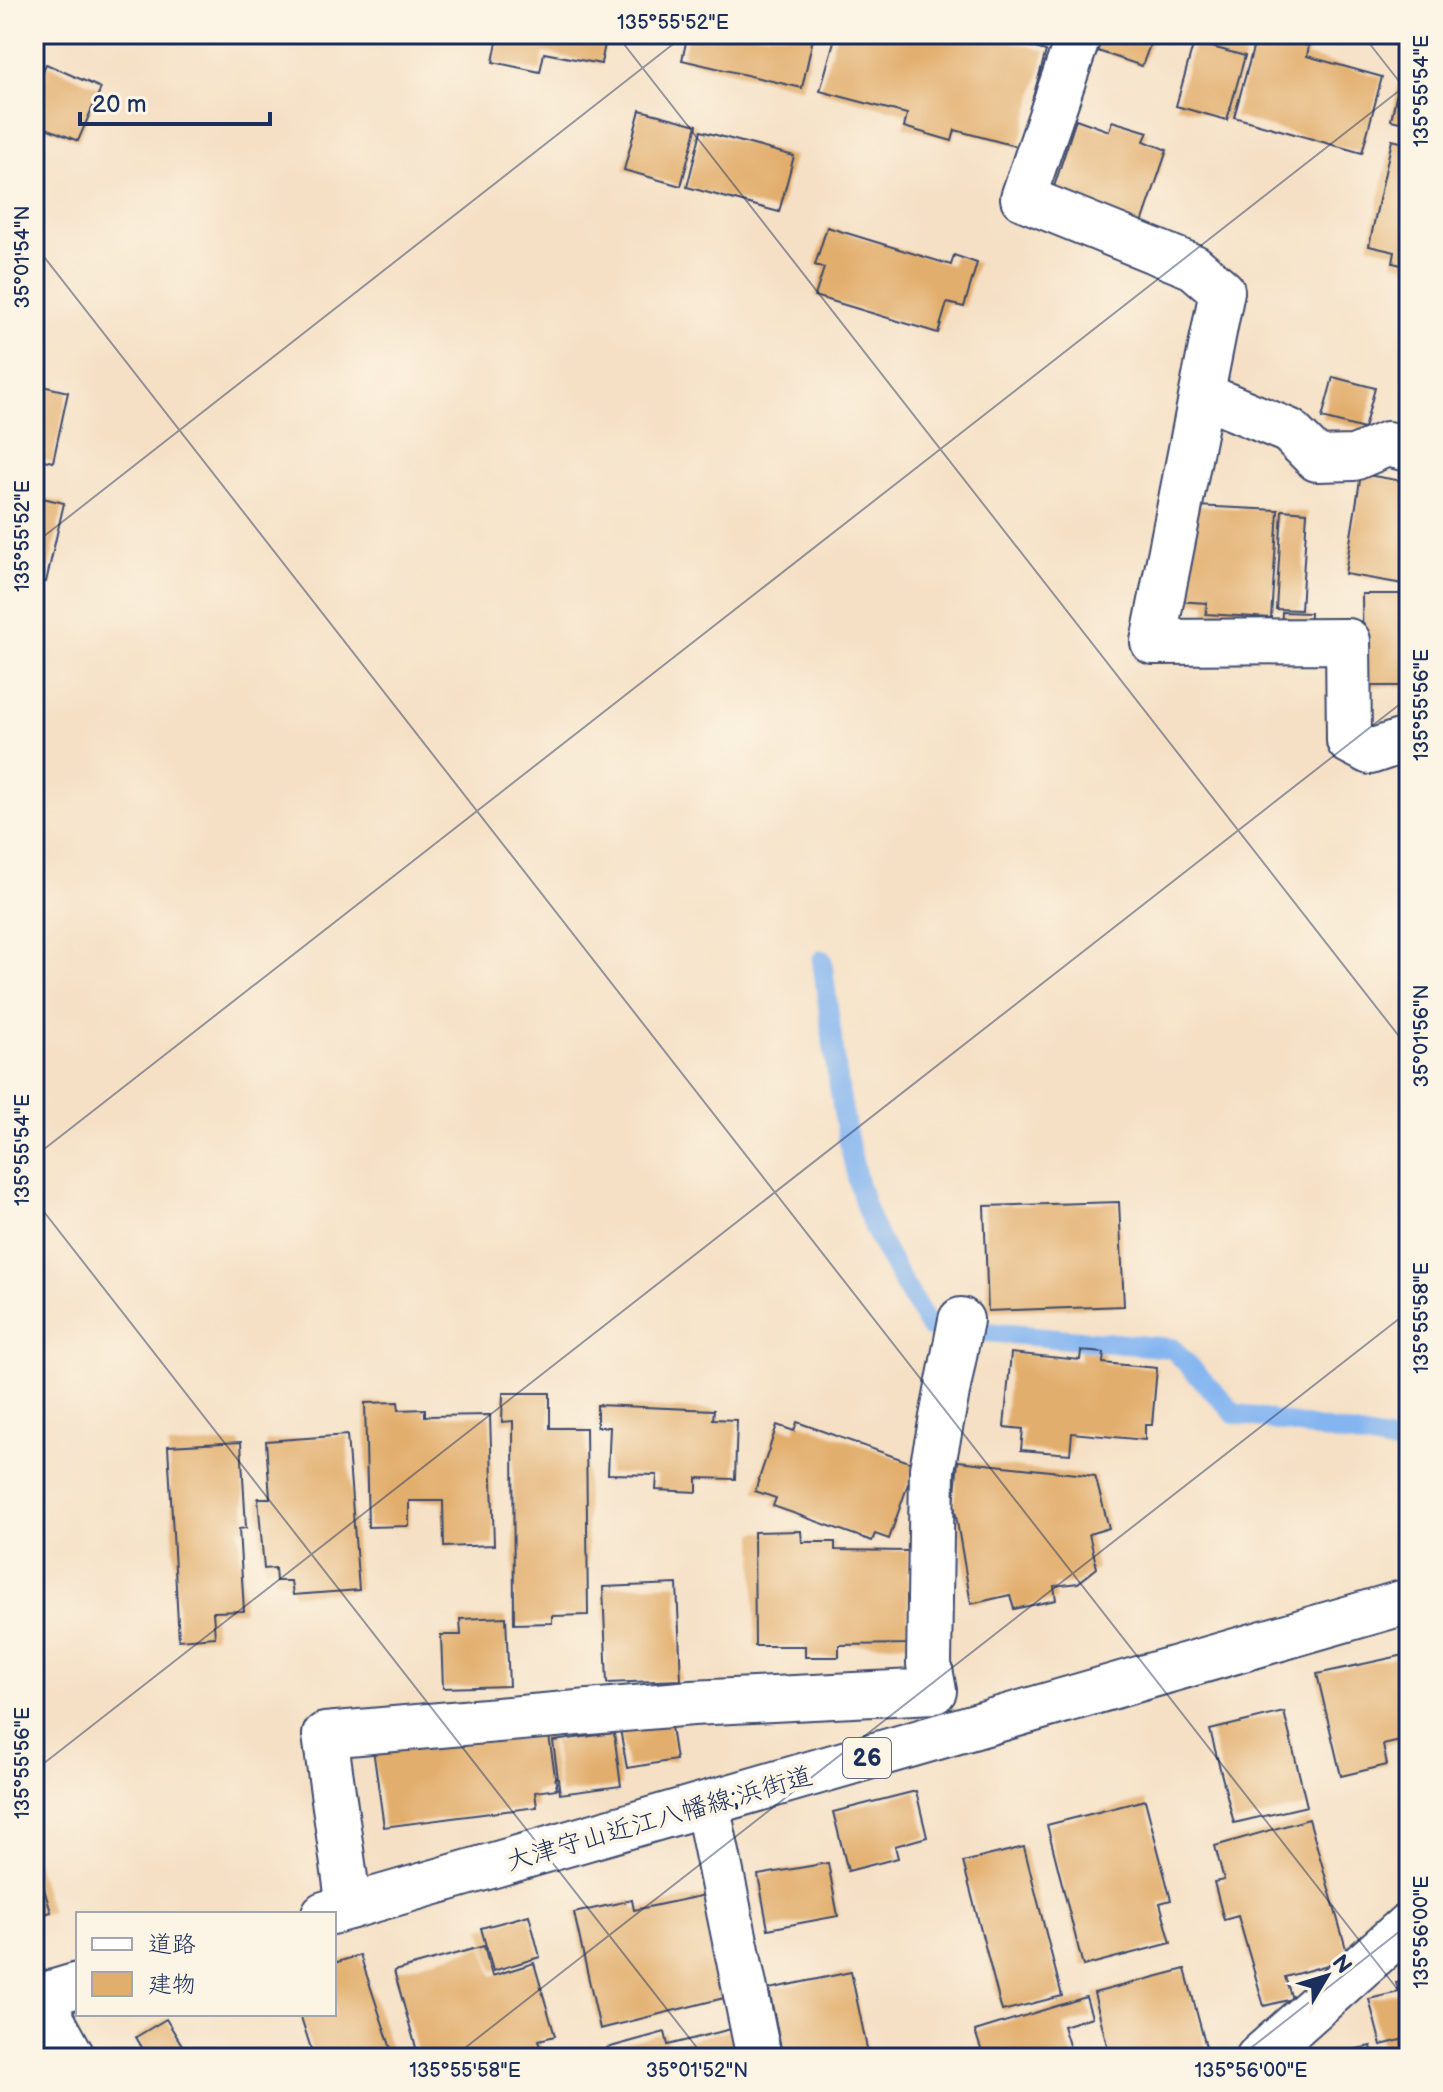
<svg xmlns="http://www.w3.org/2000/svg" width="1443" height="2092" viewBox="0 0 1443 2092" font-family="'Balsamiq Sans','Klee One',sans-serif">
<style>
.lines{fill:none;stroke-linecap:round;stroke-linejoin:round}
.stream{stroke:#84b5f0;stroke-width:20}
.building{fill:#e2ae6d}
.minor-casing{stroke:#3c4a6d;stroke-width:48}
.major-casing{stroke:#3c4a6d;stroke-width:48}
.minor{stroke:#fff;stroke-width:44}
.major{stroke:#fff;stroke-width:44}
.ticks{fill:none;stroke:#1b2f5e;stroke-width:2;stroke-opacity:0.45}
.labels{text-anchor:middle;stroke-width:8;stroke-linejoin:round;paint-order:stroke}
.shield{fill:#fcf5e5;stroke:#5e6a86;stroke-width:2}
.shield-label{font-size:24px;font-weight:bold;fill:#1b2f5e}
.street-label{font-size:26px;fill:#1b2f5e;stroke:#fcf5e5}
.neatline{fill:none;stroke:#1b2f5e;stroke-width:3}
.ticks-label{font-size:20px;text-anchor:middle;fill:#1b2f5e}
</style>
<rect width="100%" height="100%" fill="#fcf5e5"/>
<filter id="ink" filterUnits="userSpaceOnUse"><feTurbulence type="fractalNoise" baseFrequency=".0125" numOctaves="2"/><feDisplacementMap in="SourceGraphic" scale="16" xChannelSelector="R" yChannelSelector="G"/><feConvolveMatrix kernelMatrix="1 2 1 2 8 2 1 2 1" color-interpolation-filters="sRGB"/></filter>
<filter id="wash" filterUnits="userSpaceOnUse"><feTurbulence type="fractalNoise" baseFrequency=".006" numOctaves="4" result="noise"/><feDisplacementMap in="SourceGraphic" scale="32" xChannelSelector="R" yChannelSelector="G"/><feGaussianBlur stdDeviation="1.8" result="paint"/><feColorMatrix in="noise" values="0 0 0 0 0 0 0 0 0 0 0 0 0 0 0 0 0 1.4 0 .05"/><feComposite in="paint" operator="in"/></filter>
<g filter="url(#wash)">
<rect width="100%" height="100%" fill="#f5e0c5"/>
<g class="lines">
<path class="stream" d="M822,960C833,1040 840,1124 864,1202C878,1246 907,1287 929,1327L1172,1348L1234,1413L1409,1445"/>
</g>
<g id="blocks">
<g class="building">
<path d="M466,34H607L601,64L544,53L540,72L493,62L497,42Z"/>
<path d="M688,34H814L802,88L682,60Z"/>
<path d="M836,34H985L1046,51L1019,147L955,130L952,141L904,127L907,114L820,91Z"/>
<path d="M1097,34H1154L1142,66L1092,49Z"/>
<path d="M1257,34L1309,46L1307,56L1382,77L1362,153L1234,117Z"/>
<path d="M1194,42L1245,56L1227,120L1176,106Z"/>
<path d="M46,64L101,88L78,141L34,123V94Z"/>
<path d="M1403,65L1409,66V124L1391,120Z"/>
<path d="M640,110L697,125L681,186L624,170Z"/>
<path d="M1076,119L1109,131L1112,121L1148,132L1144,141L1167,150L1140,229L1050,199Z"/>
<path d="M701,131L794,156L779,212L687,187Z"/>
<path d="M1392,140L1409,144V267L1393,263L1395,252L1369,246Z"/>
<path d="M827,227L951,265L954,255L977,263L964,307L947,303L938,333L815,296L824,268L815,265Z"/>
<path d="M1333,377L1375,388L1364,429L1322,418Z"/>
<path d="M34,384L68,392L53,462L34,458Z"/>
<path d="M1361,474L1409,482V585L1345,574Z"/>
<path d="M34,496L64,503L46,582L34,579Z"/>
<path d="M1195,506L1278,510L1271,618L1206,614L1207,603L1176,601Z"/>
<path d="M1282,510L1307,512L1301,610L1276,609Z"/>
<path d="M1362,594H1405V609H1409V686H1363Z"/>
<path d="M1282,612L1310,613L1309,633L1281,631Z"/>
<path d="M1119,1202L1124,1306L988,1311L984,1206Z"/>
<path d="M1081,1351L1104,1353L1103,1363L1157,1368L1152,1425H1145V1440L1072,1433L1070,1454L1021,1450L1023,1429L1004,1427L1011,1353L1080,1360Z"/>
<path d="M503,1393H550V1428H586L588,1615L552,1616V1623L514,1624L513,1421L502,1422Z"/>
<path d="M398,1402L399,1410L425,1409V1416L490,1415L494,1545L444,1547L443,1501H409V1526L368,1527L365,1403Z"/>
<path d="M597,1405L714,1410L713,1419L737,1420L735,1479L697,1478V1492L656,1490L657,1475L608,1474L610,1427H597Z"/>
<path d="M797,1422L915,1464L889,1539L875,1534L872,1541L773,1506L776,1498L755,1491L777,1425L794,1431Z"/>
<path d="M347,1435L359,1590L293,1595L291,1581H276L275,1568L264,1569L258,1498H270L266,1441Z"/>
<path d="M241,1442L246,1528L239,1529L244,1611L213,1612L215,1637L179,1640L168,1446Z"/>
<path d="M958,1461L1095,1476L1109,1528L1089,1534L1097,1568L1078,1583L1054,1586L1056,1600L1014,1609L1010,1595L971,1604L954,1504Z"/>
<path d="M801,1531L802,1542H835V1550L908,1551V1644L839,1645V1657H805V1646H755L754,1532Z"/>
<path d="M677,1584L681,1680L607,1683L603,1587Z"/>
<path d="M506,1617L509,1686L443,1688L441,1635H461L460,1619Z"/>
<path d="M1409,1654V1739L1383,1745L1387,1765L1341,1776L1317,1674Z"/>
<path d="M1284,1712L1307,1806L1234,1823L1210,1730Z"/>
<path d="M670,1720L676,1760L627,1768L620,1729Z"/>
<path d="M614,1733L621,1786L560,1794L553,1741Z"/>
<path d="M549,1736L557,1789L535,1792L537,1807L384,1827L373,1749Z"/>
<path d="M916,1791L927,1837L895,1846L898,1858L848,1871L833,1812Z"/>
<path d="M1145,1800L1171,1900L1160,1903L1171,1943L1083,1966L1047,1825Z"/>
<path d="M1309,1819L1349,1959L1285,1977L1292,1999L1264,2006L1238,1916L1224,1920L1214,1882L1224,1880L1215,1846Z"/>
<path d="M1024,1847L1062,1996L1002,2011L963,1862Z"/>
<path d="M34,1856L51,1912L34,1917Z"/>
<path d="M828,1863L838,1916L768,1929L758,1875Z"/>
<path d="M710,1894L732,1996L600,2029L574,1913L632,1900L634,1910Z"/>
<path d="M529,1915L540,1957L493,1971L481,1928Z"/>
<path d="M484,1946L492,1976L534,1963L555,2036L539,2040L542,2051L516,2058H419L394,1971Z"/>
<path d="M360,1955L394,2058H314L300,2014H334V1963Z"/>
<path d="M1185,1969L1209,2058H1096L1109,2053L1094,1993Z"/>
<path d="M851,1972L869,2058H783L769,1989Z"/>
<path d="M1409,1980V2038L1381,2045L1369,1999L1399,1992L1396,1983Z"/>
<path d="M1086,1997L1092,2017L1063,2026L1073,2058H984L975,2031Z"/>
<path d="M166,2019L190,2058H148L136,2037Z"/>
<path d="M739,2027L747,2058H610L607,2048L665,2032L668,2045Z"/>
<path d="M1371,2046L1374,2058H1320L1319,2057Z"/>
</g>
</g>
</g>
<g filter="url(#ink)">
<use href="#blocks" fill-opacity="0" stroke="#3c4a6d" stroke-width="2"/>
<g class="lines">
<g class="minor-casing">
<g id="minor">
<path d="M1079,34L1023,198L1194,267L1222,291L1153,642L1348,641L1349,741L1370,752L1409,739"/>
<path d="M1202,395L1289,431L1317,459L1354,458L1387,444L1409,449"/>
<path d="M707,1804L759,2058"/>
<path d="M349,1907L325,1735L692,1703L934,1691L929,1664L932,1469L961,1320"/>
<path d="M39,1996L73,2058"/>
<path d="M1258,2058L1409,1924"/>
</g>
</g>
<g class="major-casing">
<g id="major">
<path d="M324,1914L1409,1601"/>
<path d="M34,1998L78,1985"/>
</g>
</g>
<use href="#minor" class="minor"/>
<use href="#major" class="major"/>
</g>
</g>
<path class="ticks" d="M616,34L1409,1049M1362,34L1409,94M34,244L1409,2004M34,544L686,34M34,1157L1409,83M34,1199L705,2058M34,1771L1409,697M452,2058L1409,1311M1238,2058L1409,1924"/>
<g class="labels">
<rect class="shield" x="843" y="1738" width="48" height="40" rx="6"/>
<g class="shield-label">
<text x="867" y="1766">26</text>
</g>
<g class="street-label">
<text transform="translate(659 1818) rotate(-16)" y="9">大津守山近江八幡線;浜街道</text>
</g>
</g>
<rect width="1443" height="2092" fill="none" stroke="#fcf5e5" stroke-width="88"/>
<rect x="76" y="1912" width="260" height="104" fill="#fcf5e5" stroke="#a2a6af" stroke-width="2"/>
<rect x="92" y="1938" width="40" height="12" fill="#ffffff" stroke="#a2a6af" stroke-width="2"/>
<text x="148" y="1952" font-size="24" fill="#1b2f5e">道路</text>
<rect x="92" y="1972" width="40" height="24" fill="#e2ae6d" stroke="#a2a6af" stroke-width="2"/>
<text x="148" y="1992" font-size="24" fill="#1b2f5e">建物</text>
<g transform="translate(1327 1976) rotate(52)" stroke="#fcf5e5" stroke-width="6" paint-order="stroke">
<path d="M0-6L14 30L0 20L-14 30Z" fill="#1b2f5e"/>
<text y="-12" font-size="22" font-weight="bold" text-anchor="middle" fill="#1b2f5e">N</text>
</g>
<path d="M80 112v12h190v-12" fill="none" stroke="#1b2f5e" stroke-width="4"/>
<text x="92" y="112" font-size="24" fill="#1b2f5e" stroke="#fcf5e5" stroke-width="6" paint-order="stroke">20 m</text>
<rect x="44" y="44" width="1355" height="2004" class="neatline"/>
<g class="ticks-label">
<text x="673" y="29">135°55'52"E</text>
<text transform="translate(1421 91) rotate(-90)" y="7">135°55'54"E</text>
<text transform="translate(22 257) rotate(-90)" y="7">35°01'54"N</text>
<text transform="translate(22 536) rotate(-90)" y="7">135°55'52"E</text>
<text transform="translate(1421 705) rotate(-90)" y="7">135°55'56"E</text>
<text transform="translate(1421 1036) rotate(-90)" y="7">35°01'56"N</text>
<text transform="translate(22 1150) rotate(-90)" y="7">135°55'54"E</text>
<text transform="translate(1421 1318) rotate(-90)" y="7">135°55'58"E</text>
<text transform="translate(22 1763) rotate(-90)" y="7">135°55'56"E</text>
<text transform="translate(1421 1932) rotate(-90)" y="7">135°56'00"E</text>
<text x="465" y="2077">135°55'58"E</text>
<text x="697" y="2077">35°01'52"N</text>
<text x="1251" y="2077">135°56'00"E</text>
</g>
</svg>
